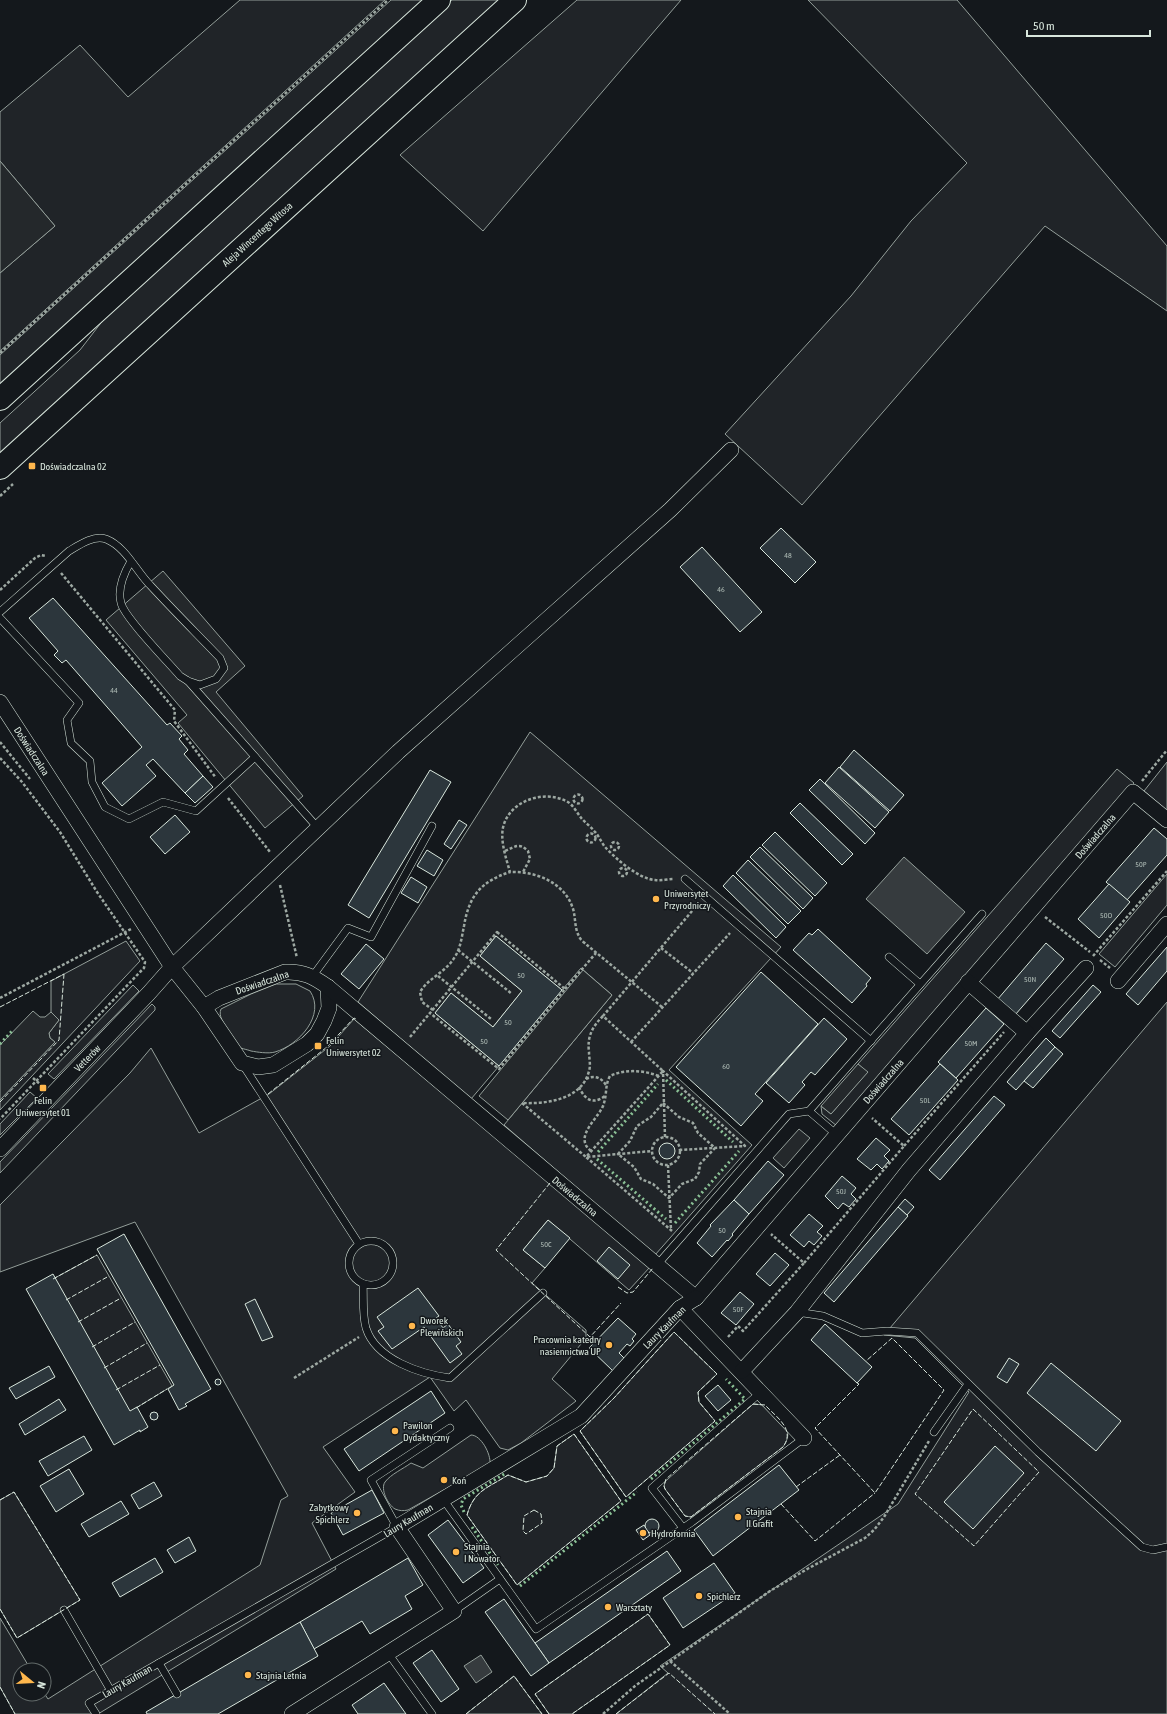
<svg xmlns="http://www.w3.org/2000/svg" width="1167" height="1714" viewBox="0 0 1167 1714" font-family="'Asap Condensed',sans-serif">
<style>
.green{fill:#202428;stroke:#939e99}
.parking{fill:#24282b;stroke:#939e99}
.water{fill:#363b3e;stroke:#939e99}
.building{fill:#2c363c;stroke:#d8e6dc}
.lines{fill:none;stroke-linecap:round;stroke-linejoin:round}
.lane-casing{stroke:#d8e6dc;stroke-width:8}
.street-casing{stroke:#d8e6dc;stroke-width:16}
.primary-casing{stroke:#d8e6dc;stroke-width:24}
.path{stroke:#9da8a2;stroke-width:2.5;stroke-dasharray:3 2;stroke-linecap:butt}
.lane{stroke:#14181c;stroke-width:7}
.street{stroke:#14181c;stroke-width:15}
.primary{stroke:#14181c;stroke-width:22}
.hedge{stroke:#8ac095;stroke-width:3;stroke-dasharray:2 3;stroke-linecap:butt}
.fence{stroke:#d8e6dc;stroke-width:1;stroke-dasharray:5 2;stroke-linecap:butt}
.poi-dot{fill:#ffb74d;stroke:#14181c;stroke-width:1.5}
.labels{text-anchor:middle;stroke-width:3;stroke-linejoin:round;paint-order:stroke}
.number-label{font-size:8px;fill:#adbab4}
.street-label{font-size:10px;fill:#d8e6dc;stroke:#14181c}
.poi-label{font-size:10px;fill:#d8e6dc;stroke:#14181c;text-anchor:start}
</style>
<rect width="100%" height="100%" fill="#14181c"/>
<g class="green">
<path d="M240,0H385L0,351V273L55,226L0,161V112L80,45L128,97Z"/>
<path d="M391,0H425L0,388V355Z"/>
<path d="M452,0H501L0,455V423L80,350L114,306Z"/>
<path d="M577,0H681L483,231L400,155Z"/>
<path d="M808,0H957L1167,246V311L1045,226L802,505L725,434L851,296L911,221L967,163Z"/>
<path d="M530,732L781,947L669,1070L752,1145L655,1255L504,1125L612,995L581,968L562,990L496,936L480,956L522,991L493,1027L451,993L435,1013L499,1066L471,1099L358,1002Z"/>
<path d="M1167,762V810L1144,791Z"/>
<path d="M1117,769L1134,783L837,1126L822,1114L821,1106L831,1114L867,1072L858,1064Z"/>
<path d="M1167,874V905L1115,967L1099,954Z"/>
<path d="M126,941L140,961L0,1110V1100L55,1042L50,1038L49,1033L59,1020L51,1012V981Z"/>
<path d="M276,984H296L310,991C326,1015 299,1045 275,1052C268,1054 257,1052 251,1051C246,1049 240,1049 237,1045C233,1040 230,1034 227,1029C224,1023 218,1016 221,1009L251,994Z"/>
<path d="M133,985L139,991L54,1079L48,1074Z"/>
<path d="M1167,1002V1714H616L668,1673L660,1666L898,1504L969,1392L915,1338L884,1335Z"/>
<path d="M152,1004L155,1007V1010L0,1173V1162Z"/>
<path d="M354,1019L650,1267L629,1290L548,1220L523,1250L545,1268L532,1283L586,1330V1338L552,1379L576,1401L521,1443L508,1450L500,1448L466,1400L454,1411L430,1377L323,1447L355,1492L312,1523L336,1569L98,1714H15L0,1687V1618L31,1670H20V1694L44,1693L48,1699L260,1565L281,1500L288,1496L135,1222L0,1272V1205L130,1073L151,1048L199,1133L269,1094L330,1046Z"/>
<path d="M30,1092L37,1098L0,1135V1124Z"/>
<path d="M97,1255L172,1386L136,1408L130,1414L53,1279Z"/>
<path d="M674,1332L717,1374L698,1392L699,1402L715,1421L626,1497L580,1431L614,1398Z"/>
<path d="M753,1404L765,1405L787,1429C789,1436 787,1441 783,1447L691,1517L685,1516L665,1489L664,1486L666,1479Z"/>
<path d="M574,1434L621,1501L517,1585L467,1515C474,1490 488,1488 508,1475L526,1482L547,1476L554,1468L557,1446Z"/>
<path d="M471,1435C481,1435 491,1454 490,1464L408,1510C403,1511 400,1511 395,1509C388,1505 380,1489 385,1482C391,1474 403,1469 411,1463L423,1468Z"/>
<path d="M14,1492L80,1600L17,1638L0,1609V1500Z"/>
<path d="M648,1614L670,1645L572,1714H549L535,1694Z"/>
<path d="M514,1676L542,1714H466Z"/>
</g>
<g class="parking">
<path d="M0,161L55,226L0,273Z"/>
<path d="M163,571L245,666L216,692L303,796L265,828L178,723L187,715L106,620Z"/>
<path d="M583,970L612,995L508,1120L479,1096Z"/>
<path d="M33,1011L40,1017H45L51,1012L59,1020L49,1033L50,1038L55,1042L0,1100V1045Z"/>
<path d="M858,1064L868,1072L831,1114L821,1106Z"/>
<path d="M799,1129L810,1138L784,1168L773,1158Z"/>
</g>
<g class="water">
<path d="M904,857L965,912L927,954L866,899Z"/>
<path d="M481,1655L492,1672L476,1683L464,1666Z"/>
</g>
<g class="building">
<path d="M781,528L816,562L795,583L760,548Z"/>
<path d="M702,547L762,612L740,632L680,567Z"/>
<path d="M53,598L167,725L170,723L182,736L179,739L188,750L184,754L203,776L185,793L153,759L146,765L156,776L122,806L102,783L142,747L66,660L62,663L54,655L58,651L29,618Z"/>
<path d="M854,750L904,795L890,811L840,767Z"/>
<path d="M839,767L889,812L875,828L825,783Z"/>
<path d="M430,770L451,782L369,918L348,905Z"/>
<path d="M203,776L213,787L195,803L185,793Z"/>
<path d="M820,779L875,833L865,844L809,790Z"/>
<path d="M800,803L853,854L842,865L790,813Z"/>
<path d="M175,815L190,832L165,854L150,837Z"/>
<path d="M459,820L467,825L451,849L444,844Z"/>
<path d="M1154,828L1167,839V855L1127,900L1106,882Z"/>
<path d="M775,832L827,883L815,896L762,845Z"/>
<path d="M760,847L813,898L803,909L750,857Z"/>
<path d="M427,850L443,860L434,876L417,866Z"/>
<path d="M748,860L801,911L788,924L736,873Z"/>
<path d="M733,875L786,927L776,938L723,886Z"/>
<path d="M411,877L427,887L418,903L401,893Z"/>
<path d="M1109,884L1130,902L1099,938L1078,919Z"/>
<path d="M818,929L871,978L866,984L867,986L852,1003L793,950L809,933L812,935Z"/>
<path d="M496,936L562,990L499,1066L435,1013L451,993L493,1027L522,991L480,956Z"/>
<path d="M1046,943L1064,959L1015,1015L997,1000Z"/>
<path d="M366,944L384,959L359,989L341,974Z"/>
<path d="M1167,947V971L1138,1005L1126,994Z"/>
<path d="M761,972L818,1024L755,1094L763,1101L741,1126L676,1067Z"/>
<path d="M1093,985L1101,992L1060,1038L1052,1031Z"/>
<path d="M986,1008L1004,1024L956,1078L938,1062Z"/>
<path d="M824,1018L847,1039L815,1075L811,1072L802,1082L805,1085L789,1103L766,1083Z"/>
<path d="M1046,1038L1055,1047L1016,1090L1007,1082Z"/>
<path d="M1055,1047L1063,1054L1033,1088L1024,1081Z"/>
<path d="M940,1064L958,1080L909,1135L891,1119Z"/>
<path d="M994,1096L1005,1105L940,1180L929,1170Z"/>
<path d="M876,1138L890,1150L884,1156L889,1161L882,1169L877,1164L871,1170L857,1159Z"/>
<circle cx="667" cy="1151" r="8"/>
<path d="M768,1161L784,1175L749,1214L734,1200Z"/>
<path d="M842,1176L856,1188L851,1194L856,1199L849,1207L843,1203L838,1209L825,1196Z"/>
<path d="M905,1199L914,1207L907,1215L898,1207Z"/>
<path d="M734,1200L749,1214L732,1234L733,1235L728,1241L727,1240L712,1257L697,1243L711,1226L710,1225Z"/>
<path d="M898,1207L908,1216L834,1302L824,1293Z"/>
<path d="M809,1214L823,1226L817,1232L822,1236L814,1245L809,1241L804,1247L790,1235Z"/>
<path d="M548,1220L570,1238L545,1268L523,1250Z"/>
<path d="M124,1234L211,1389L185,1404L187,1406L179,1410L168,1389L174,1385L97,1249Z"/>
<path d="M609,1247L630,1265L618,1279L597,1261Z"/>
<path d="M775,1253L789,1265L770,1286L756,1274Z"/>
<path d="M53,1274L130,1411L137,1407L148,1427L140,1432V1430L114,1445L26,1289Z"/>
<path d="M418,1288L439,1316L436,1318L443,1328L448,1324L461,1342L456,1346L462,1354L450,1363L424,1327L392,1349L378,1331L384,1327L377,1317Z"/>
<path d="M740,1292L754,1304L736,1325L721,1313Z"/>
<path d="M255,1299L273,1337L262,1341L245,1304Z"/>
<path d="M618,1318L636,1334L632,1339L634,1341L630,1346L627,1344L619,1353L625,1359L613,1371L589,1348Z"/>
<path d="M825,1324L872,1367L857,1383L811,1340Z"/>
<path d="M1009,1358L1019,1364L1007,1383L997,1377Z"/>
<path d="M1051,1363L1121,1421L1096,1451L1027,1393Z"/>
<path d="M49,1366L55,1377L16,1399L9,1388Z"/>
<circle cx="218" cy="1382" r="3"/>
<path d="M718,1385L731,1400L718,1411L705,1396Z"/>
<path d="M431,1391L445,1413L359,1471L344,1449Z"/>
<path d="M59,1399L66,1410L25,1435L19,1424Z"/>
<circle cx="154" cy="1416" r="4"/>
<path d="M84,1436L92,1450L48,1476L39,1461Z"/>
<path d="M995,1446L1024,1473L973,1529L944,1502Z"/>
<path d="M779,1465L799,1490L713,1556L694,1530Z"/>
<path d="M69,1469L84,1494L56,1512L40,1486Z"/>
<path d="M154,1482L162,1496L139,1509L131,1495Z"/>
<path d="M372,1490L384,1513L343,1535L331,1513Z"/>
<path d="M121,1501L129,1514L89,1537L81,1524Z"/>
<circle cx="652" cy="1526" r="7"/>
<path d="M448,1520L484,1568L463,1583L428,1535Z"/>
<path d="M644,1525L650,1535L643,1540L636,1530Z"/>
<path d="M189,1537L196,1551L175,1563L167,1550Z"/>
<path d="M667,1551L681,1571L549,1663L535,1643Z"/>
<path d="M155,1558L163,1572L120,1597L112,1583Z"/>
<path d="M408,1558L423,1585L405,1596L412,1609L370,1634L362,1621L314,1649L300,1622Z"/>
<path d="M714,1563L735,1593L683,1628L663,1598Z"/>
<path d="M504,1599L549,1663L531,1676L485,1612Z"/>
<path d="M300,1622L318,1656L218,1714H147L146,1712Z"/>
<path d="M432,1650L459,1689L441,1702L413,1663Z"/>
<path d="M384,1683L406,1714H358L352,1705Z"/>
</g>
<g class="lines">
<g class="lane-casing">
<g id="lane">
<path d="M0,612L69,551C79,545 93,535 106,539C126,547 136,571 150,585C173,610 197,634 220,658L224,668L216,679L200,685L188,681L180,676C168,662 124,617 121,603C117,589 124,573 131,561"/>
<path d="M0,618L79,703L67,720L71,743L90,761L92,782L105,807L129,819L163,802L196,811L255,757"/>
<path d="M188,681L318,828"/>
<path d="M685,879L871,1041"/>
<path d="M889,957L920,984"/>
<path d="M312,977L348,928L371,937L432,826"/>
<path d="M243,1065L359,1244"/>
<path d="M837,1135L809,1111L982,914"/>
<circle cx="371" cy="1263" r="22"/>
<path d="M657,1265L789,1114L809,1111"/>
<path d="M363,1284C364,1298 362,1314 366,1328C376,1360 421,1374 450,1378L543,1293"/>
<path d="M797,1312L823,1316L862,1333L887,1331L917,1333L1038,1452L1142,1547L1153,1550L1167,1547"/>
<path d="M934,1432L968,1384"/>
<path d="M443,1499L536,1629L692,1522L804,1438"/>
<path d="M683,1528L652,1488L761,1392"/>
<path d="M64,1610L111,1691"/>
<path d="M454,1611L500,1579"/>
<path d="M388,1653L432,1714"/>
<path d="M159,1663L177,1694"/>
<path d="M96,1714L89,1703L397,1527L371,1480L450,1428"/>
</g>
</g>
<g class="street-casing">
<g id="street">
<path d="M0,702L172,967L204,1007L242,1063L258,1067L273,1065L307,1044L317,1034L324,1021L329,1008L328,987"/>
<path d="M1118,981L1167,924"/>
<path d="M204,1007L219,998L285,972C303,971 314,977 328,987L696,1298L1133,792L1167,820"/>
<path d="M1027,1033L1086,968"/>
<path d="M0,1149L149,993L172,967L398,752L670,510L731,450"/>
<path d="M680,1308L804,1438"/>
<path d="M742,1371L797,1312L909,1170L1027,1033L968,982"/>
<path d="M292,1714L454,1611L397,1527L581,1416L680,1308L696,1298"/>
</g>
</g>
<g class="primary-casing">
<g id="primary">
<path d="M0,399L439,0"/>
<path d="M0,468L515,0"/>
</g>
</g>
<g class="path">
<path d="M0,353L388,0"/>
<path d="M0,496L13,484"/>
<path d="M61,573L175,710L174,721L216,778"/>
<path d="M0,590L35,558L41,555L46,556"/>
<path d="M0,742L30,779"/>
<path d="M0,758L22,782L60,832L97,892L145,962L144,968L140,972L0,1119"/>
<path d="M1142,781L1167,750"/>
<circle cx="578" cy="799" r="4.5"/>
<path d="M228,798L270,852"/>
<circle cx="591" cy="838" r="4.5"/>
<circle cx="615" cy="846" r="4"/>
<path d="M505,851C515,847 519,842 528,851L530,859L523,872"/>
<circle cx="623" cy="872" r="4"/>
<path d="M280,885L297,958"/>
<path d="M1045,917L1090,952"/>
<path d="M497,932L565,989L499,1069L430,1013Z"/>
<path d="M661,948L693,973"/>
<path d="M458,950L512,994"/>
<path d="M1093,956L1167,871"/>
<path d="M1100,960L1110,968"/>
<path d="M438,976L491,1019"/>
<path d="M565,989L596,953"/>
<path d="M0,998L131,929"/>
<path d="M662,1007L587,945C585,943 580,940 579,936C574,928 576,915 572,906C563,882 535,871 510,872C506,858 499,838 504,824C512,800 544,790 566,801C573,804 577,813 582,819C586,823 591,827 595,832C599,836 601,842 605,847C616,859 639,879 655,880C661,881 668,879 674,879"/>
<path d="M433,1010L422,1002L420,992C429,977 446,973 456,955C461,946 462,935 464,926C469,895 482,881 510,872"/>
<path d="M603,1016C592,1027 587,1037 589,1052C589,1058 591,1065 589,1071C582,1100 546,1104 522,1103L586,1157L652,1151"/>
<path d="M410,1037L430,1013"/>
<path d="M631,1042L730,933"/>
<path d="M33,1078L41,1085"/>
<path d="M586,1079C594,1075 601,1077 606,1085"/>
<path d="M579,1087C585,1100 593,1105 605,1096"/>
<path d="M663,1103L679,1117L693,1123L698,1133L715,1148L700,1164L699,1172L695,1179L682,1184L669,1198L653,1184L641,1179L634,1167L618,1154L630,1141L637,1126L651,1117Z"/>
<path d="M665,1137L663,1071L745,1146L680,1150"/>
<circle cx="666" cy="1151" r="14"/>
<path d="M904,1146L1004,1032"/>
<path d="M591,1151C572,1136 601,1117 604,1103C607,1093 605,1085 610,1076C625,1069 643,1070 659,1076"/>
<path d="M668,1165L671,1230"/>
<path d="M672,1231L586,1157L663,1071L603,1016L698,904"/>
<path d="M804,1263L904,1146L872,1118"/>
<path d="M728,1337L738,1326L743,1331L804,1263L771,1234"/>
<path d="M294,1378L359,1337"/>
<path d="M670,1661L730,1714"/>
<path d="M603,1714L635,1686L770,1591L809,1568L865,1538L874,1530L884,1517L929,1441"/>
</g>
<use href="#lane" class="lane"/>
<use href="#street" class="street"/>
<use href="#primary" class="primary"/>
<g class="hedge">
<path d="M0,1044L12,1031"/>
<path d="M666,1080L733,1142"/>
<path d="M598,1152L658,1084"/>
<path d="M597,1159L666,1219"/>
<path d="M675,1223L739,1151"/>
<path d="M651,1479L745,1399L726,1379"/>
<path d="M464,1512L461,1505L463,1499L506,1473"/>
<path d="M472,1527L498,1565"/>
<path d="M520,1586L637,1492"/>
</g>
<g class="fence">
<path d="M0,1007L64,974"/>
<path d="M268,1094L327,1047L354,1018L356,1019"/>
<path d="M0,1102L59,1040L64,974"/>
<path d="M550,1183L496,1250L590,1337L621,1303"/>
<path d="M53,1279L97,1255"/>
<path d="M618,1287L627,1293L633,1292L653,1268"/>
<path d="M66,1300L109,1276"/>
<path d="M78,1322L121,1298"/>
<path d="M674,1332L717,1374L698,1392L699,1402L715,1421L626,1497L580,1431L614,1398Z"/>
<path d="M92,1347L135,1322"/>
<path d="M104,1368L147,1343"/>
<path d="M857,1383L859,1384L815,1428L875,1493L944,1390L892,1338L866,1361"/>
<path d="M116,1390L160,1365"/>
<path d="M753,1404L765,1405C776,1417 796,1429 783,1447L696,1513L691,1517L685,1516L665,1489L664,1486L666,1479Z"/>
<path d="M136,1408L167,1389"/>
<path d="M973,1409L1039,1472L974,1546L915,1494Z"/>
<path d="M574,1434L621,1501L517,1585L467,1515C474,1490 488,1488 508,1475L526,1482L547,1476L554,1468L557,1446Z"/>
<path d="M796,1487L840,1455"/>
<path d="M0,1500L14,1492L80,1600L17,1638L0,1609"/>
<path d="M781,1504L815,1541L875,1493"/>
<path d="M534,1510L541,1514L542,1523L526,1534L523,1531L524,1516Z"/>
<path d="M0,1687L15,1714"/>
<path d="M466,1714L514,1676L542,1714"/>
<path d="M549,1714L535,1694L648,1614L670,1645L572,1714"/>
<path d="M616,1714L669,1673L715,1714"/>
</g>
</g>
<g class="poi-dot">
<rect x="28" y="462" width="8" height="8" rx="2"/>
<circle cx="656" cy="899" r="4"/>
<rect x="314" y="1042" width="8" height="8" rx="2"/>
<rect x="39" y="1084" width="8" height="8" rx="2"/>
<circle cx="412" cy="1326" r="4"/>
<circle cx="609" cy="1345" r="4"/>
<circle cx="395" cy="1431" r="4"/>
<circle cx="444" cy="1480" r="4"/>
<circle cx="357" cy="1513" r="4"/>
<circle cx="738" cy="1517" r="4"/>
<circle cx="643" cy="1533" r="4"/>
<circle cx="456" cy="1552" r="4"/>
<circle cx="699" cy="1596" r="4"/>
<circle cx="608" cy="1607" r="4"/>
<circle cx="248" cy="1675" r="4"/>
</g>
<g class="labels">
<g class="number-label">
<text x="788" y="558">48</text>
<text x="721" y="592">46</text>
<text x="114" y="693">44</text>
<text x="1141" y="867">50P</text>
<text x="1106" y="918">50O</text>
<text x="521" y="978">50</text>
<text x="1030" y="982">50N</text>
<text x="508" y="1025">50</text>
<text x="484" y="1044">50</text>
<text x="971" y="1046">50M</text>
<text x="726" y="1069">60</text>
<text x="925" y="1103">50L</text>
<text x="841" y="1194">50J</text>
<text x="722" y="1233">50</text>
<text x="546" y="1247">50C</text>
<text x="738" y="1312">50F</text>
</g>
<g class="street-label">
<text transform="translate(257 234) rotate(-42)" y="4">Aleja Wincentego Witosa</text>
<text transform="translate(32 751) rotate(57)" y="4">Doświadczalna</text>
<text transform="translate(1095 836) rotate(-49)" y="4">Doświadczalna</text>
<text transform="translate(262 982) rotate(-19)" y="4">Doświadczalna</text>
<text transform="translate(87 1058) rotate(-46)" y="4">Vetterów</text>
<text transform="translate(883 1081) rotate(-49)" y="4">Doświadczalna</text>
<text transform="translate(575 1196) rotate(40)" y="4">Doświadczalna</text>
<text transform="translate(664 1327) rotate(-45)" y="4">Laury Kaufman</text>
<text transform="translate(408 1520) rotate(-31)" y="4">Laury Kaufman</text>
<text transform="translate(127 1681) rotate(-30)" y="4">Laury Kaufman</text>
</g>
<g class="poi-label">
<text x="40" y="470">Doświadczalna 02</text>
<text x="664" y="897">Uniwersytet<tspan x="664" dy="12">Przyrodniczy</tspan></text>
<text x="326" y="1044">Felin<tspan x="326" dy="12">Uniwersytet 02</tspan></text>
<text x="43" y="1104" text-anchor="middle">Felin<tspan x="43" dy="12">Uniwersytet 01</tspan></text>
<text x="420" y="1324">Dworek<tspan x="420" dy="12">Plewińskich</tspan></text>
<text x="601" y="1343" text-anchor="end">Pracownia katedry<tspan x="601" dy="12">nasiennictwa UP</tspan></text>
<text x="403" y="1429">Pawilon<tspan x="403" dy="12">Dydaktyczny</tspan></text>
<text x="452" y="1484">Koń</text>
<text x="349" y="1511" text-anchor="end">Zabytkowy<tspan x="349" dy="12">Spichlerz</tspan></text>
<text x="746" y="1515">Stajnia<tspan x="746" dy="12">II Grafit</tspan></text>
<text x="651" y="1537">Hydrofornia</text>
<text x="464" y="1550">Stajnia<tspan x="464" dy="12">I Nowator</tspan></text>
<text x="707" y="1600">Spichlerz</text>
<text x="616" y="1611">Warsztaty</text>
<text x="256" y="1679">Stajnia Letnia</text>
</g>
</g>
<g transform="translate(32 1682) rotate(108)"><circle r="19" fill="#14181c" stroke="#626a69"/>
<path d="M0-3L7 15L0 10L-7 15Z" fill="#ffb74d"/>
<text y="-6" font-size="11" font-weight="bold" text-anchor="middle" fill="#d8e6dc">N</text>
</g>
<path d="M1027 30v6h123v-6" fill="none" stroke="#d8e6dc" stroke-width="2"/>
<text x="1033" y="30" font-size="12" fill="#d8e6dc" stroke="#14181c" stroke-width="3" paint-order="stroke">50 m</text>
</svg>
